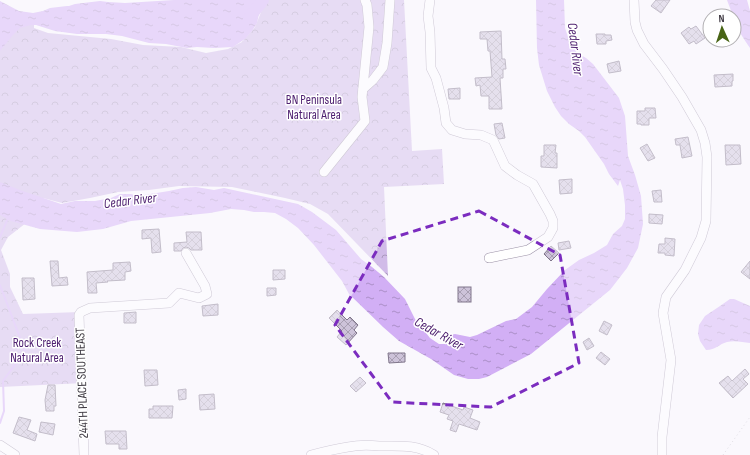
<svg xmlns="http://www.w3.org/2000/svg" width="750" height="455" viewBox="0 0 750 455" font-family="'Sofia Sans Condensed',sans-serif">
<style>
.park{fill:url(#park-crowns)}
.water{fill:url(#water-ripples)}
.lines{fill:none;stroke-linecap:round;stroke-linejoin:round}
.stream{stroke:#d2aff5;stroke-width:2}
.river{stroke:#d2aff5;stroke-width:12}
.building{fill:url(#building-cross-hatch);stroke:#80768b}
.minor-casing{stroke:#9c92a7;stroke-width:10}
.path{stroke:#c0bdc3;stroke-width:1;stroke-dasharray:1 3;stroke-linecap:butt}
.minor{stroke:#fff;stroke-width:9}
.marked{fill:none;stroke:#7b2cbf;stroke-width:3;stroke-dasharray:8 5;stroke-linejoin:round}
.labels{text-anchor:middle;stroke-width:3;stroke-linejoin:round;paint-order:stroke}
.park-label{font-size:13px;fill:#4f2171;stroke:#fff}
.street-label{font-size:13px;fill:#3e3942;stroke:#fff}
.water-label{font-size:14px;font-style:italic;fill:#4b1d6d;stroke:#fff}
</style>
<defs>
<pattern id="park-crowns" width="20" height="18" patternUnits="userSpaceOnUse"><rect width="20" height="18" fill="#d1bbe8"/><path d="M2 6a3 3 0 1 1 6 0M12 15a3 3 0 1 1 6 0" fill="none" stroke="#ab99be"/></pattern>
<pattern id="water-ripples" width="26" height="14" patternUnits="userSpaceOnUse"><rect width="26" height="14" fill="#d2aff5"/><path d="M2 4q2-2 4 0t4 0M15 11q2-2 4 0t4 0" fill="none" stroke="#ac8fc8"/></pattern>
<pattern id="building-cross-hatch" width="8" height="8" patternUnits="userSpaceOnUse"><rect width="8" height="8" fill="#cdc3d9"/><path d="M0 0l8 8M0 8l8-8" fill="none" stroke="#a89fb2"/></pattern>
</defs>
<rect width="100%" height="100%" fill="#faf8fd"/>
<path class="park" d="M266,0H404L412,151L442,149L444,184L384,187L388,276L328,214L310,204L285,198L232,187L179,186L149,190L118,192L90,198L62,203L43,198L44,209L8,237L1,250L10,274V287L23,314L80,312L84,383L0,387V5L34,18V28L48,33L111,39L143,45L181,47L206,53L228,49L242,42L255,27Z"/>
<g class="water">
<path d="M174,0H259V14L257,23L252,31L245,39L233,47L214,48L197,47L187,48L166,44L149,43L122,36L106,34H77L55,31L36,25H31L20,28L13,35L0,51V1L19,11L33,13L43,11L50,8L67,6H69L75,4L100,1L108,2L125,3Z"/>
<path d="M536,0H564L565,28L569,40L577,53L586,58L593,64L619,98L625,116L628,156L635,175L641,196L643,224L638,248L627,268L610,290L531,354L487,377L479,379H468L454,375L431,359L399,341L383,327L349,294L342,281L314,245L298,228L286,219L275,213L264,212H254L244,210L231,209L210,213L131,221L103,229L77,232L40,229L11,221L0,215V182L20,190L61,204L75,201H95L111,198L120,194H131L138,196L169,191L183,188L196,187L214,190L224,188L298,204L312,212L336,230L361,259L372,267L384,277L405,299L415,319L430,338L439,344H447L452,341L445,336L455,334L470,337L477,335L506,321L516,319L532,307L547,289L565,270L579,260L594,253L607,245L613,234L622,226L625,219V205L623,189L620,180L618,186L609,174L604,164L585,137L579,131L569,124L561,116L555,107L547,91L539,65L537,48Z"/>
<path d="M727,0H747L750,11V48C744,39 735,27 734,16H733Z"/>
<path d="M730,299H734L750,306V343C743,342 734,340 727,342C719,344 716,350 706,350L700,341L698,334L699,325L705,316L720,306Z"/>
</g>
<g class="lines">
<g class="stream">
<path d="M0,237L8,218"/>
<path d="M0,285L25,351L3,381L4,411L0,423"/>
</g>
<path class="river" d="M249,18L261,3L263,0"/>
</g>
<g class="building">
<path d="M656,0H670L661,13L651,6Z"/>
<path d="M696,26L705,38L696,44L694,41L689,44L681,33L689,27L691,29Z"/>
<path d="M501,31L502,59H505L506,69H503V78H500L502,109H489V96H481L480,85L476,86L475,78L492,77L490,51H488L487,39H480V32Z"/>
<path d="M596,34H605V35H611L612,40L606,41V44H597Z"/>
<path d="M619,61L621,71L609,73L607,64Z"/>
<path d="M733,74V81H732V86L715,87L714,75Z"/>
<path d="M460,88V99H449L448,89Z"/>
<path d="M645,108H655L656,118H649V125H641V124H637V111H645Z"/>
<path d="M502,123L505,138L499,139L496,135L494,124Z"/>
<path d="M688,137L692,156L682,158L680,145H676L675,139Z"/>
<path d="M647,144L655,158L648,161L640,148Z"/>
<path d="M544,145H556L555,153H557V168L541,167V156H544Z"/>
<path d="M725,145H740L741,164L726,165Z"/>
<path d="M572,179V193L560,194L559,180Z"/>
<path d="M661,190L662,202H654L652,191Z"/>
<path d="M649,214L663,215L662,224L649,223Z"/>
<path d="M159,229L161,252L152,253L151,238L142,239V230Z"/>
<path d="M186,232H201L202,250H191L189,248L186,247L183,248L181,251H174V243L187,242Z"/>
<path d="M665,238L675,239L674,256L665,255V253H658L659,244H665Z"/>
<path d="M569,241L571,248L559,250L558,243Z"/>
<path d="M551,246L559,253L551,261L544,254Z"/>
<path d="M50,261H58L59,278L67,277L68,285L52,286Z"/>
<path d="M750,261V279L741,272Z"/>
<path d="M130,262L131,271L125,272V280L107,281L108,282L96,283L97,293H88L87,272L113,270V263Z"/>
<path d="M273,270H285V279L273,280Z"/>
<path d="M22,278H34L35,299L23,300Z"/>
<rect x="458" y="287" width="13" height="15"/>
<path d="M267,288H276V295L267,296Z"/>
<path d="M218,304V315L203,316L202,306Z"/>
<path d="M337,310L347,320L350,317L358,325L354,330L357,333L346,345L337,337L342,331L329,318Z"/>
<path d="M136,312V323H124V313Z"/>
<path d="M604,321L612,325L607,335L599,331Z"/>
<path d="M589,338L594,346L587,350L583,342Z"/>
<path d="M601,352L610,359L605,365L596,358Z"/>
<path d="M388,353H405V362L389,363Z"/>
<path d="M745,369L749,374L743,379L748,384L733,398L719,383L728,376L732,381Z"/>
<path d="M144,370H157L158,385L145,386Z"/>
<path d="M360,377L366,383L356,392L350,386Z"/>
<path d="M48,385H55L56,406H54V411H46L45,400Z"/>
<path d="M186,389V399L179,400L178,390Z"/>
<path d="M214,394L215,409L200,410L199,395Z"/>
<path d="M443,403L463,410L464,407L473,410L470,418L480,422L477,430L459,424L456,432L450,430L453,421L447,419L449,415L440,412Z"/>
<path d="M153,406H173L172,418H149V409H153Z"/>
<path d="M19,417L31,420L27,430L37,434L35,441L13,433Z"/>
<path d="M41,422L55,424L53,435L39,432Z"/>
<path d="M105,431H126L127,449H119V444H106Z"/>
</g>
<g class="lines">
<g class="minor-casing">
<g id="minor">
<path d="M430,0L428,16L430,32L431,68L436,78L444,108L446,123L452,130L465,134L481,135L493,140L505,166L517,175L533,184L550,214L553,221V228L548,237L528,250L489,258"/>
<path d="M634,0L635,22L637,30L644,44L663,69L682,97L701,130L705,143L707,157L706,221L701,238L685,270L666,297L663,313L671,360L662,437V455"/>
<path d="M363,89L373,80L383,67L387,43L390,0"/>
<path d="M324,172L365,121L362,97L369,27L367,5L365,0"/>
<path d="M0,445L15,455"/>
<path d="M84,455L79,315L81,312L90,308L169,303L179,293L199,298L207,294L205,286L186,253"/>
<path d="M311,455C323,452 335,449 348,447C358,445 369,445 379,446C399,446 416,444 434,455"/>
</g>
</g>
<path class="path" d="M723,455L750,417"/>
<use href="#minor" class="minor"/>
</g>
<path d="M0 0H750V455H0ZM479,211L560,255L579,363L491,407L392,402L335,325L382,241Z" fill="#faf8fd" fill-opacity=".55" fill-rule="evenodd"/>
<path class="marked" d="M479,211L560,255L579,363L491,407L392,402L335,325L382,241Z"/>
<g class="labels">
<g class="park-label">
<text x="314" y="104">BN Peninsula<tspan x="314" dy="15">Natural Area</tspan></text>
<text x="37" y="347">Rock Creek<tspan x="37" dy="15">Natural Area</tspan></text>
</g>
<g class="street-label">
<text transform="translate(81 383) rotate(-92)" y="5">244TH PLACE SOUTHEAST</text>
</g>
<g class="water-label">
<text transform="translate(576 49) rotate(83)" y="5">Cedar River</text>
<text transform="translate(130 200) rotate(-7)" y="5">Cedar River</text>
<text transform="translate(439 333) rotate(29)" y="5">Cedar River</text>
</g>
</g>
<g transform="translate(722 28) rotate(357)"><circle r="19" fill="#ffffff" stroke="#b2b0b3"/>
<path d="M0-3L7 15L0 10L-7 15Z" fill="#486415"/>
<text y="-6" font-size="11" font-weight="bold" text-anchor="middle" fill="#3e3942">N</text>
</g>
</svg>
